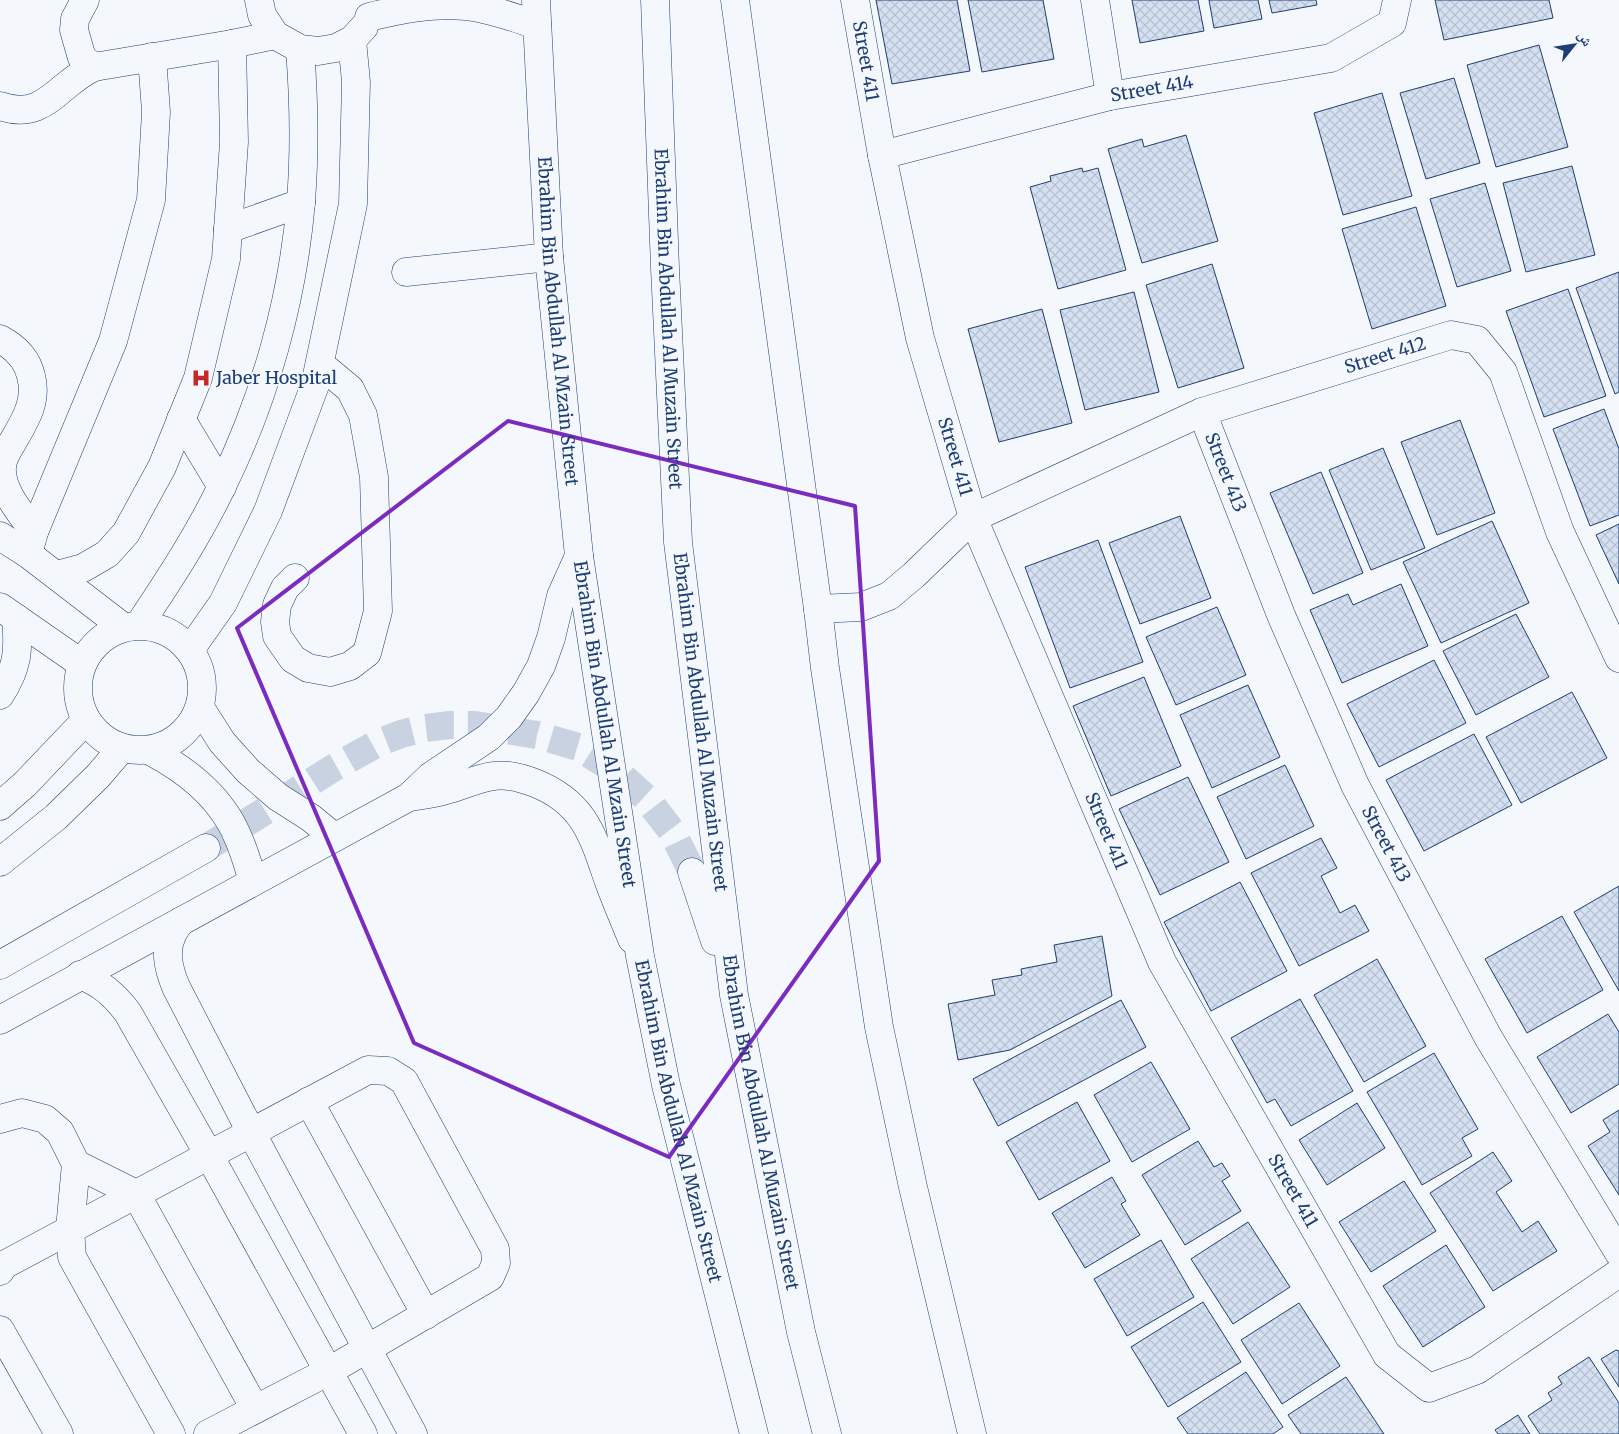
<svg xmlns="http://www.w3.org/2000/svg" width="1619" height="1434" viewBox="0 0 1619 1434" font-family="Merriweather,'Noto Naskh Arabic',serif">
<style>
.building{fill:url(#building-cross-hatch);stroke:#1d3f73}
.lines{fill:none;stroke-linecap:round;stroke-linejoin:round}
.major-tunnel{stroke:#c9d2e0;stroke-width:28;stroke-dasharray:28 14;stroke-linecap:butt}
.minor-casing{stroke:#1d3f73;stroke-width:29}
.major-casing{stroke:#1d3f73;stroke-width:29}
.minor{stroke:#f4f7fb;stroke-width:28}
.major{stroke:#f4f7fb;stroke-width:28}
.marked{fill:none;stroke:#7b2cbf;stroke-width:4;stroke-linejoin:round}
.labels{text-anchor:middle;stroke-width:4;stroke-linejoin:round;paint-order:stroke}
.street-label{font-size:18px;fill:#1d3f73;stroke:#f4f7fb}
.poi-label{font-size:18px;fill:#1d3f73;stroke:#f4f7fb;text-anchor:start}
</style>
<defs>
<pattern id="building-cross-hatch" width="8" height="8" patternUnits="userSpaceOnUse" patternTransform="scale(1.25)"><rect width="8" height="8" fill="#d5e0f0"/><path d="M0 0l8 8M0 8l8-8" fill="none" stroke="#b6c1d1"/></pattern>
</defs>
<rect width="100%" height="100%" fill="#f4f7fb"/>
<g class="building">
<path d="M876,0H957L970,71L892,84Z"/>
<path d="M968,0H1043L1054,59L982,72Z"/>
<path d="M1132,0H1198L1204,31L1140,43Z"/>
<path d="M1209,0H1258L1262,19L1214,28Z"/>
<path d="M1269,0H1316L1317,5L1272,13Z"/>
<path d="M1435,0H1549L1553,18L1444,40Z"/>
<path d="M1539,45L1568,147L1496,167L1467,65Z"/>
<path d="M1454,78L1480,163L1426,179L1400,93Z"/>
<path d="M1382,93L1412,196L1343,215L1314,113Z"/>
<path d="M1186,135L1218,241L1142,263L1108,149L1142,139L1144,147Z"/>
<path d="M1572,166L1595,255L1526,272L1503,183Z"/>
<path d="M1082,168L1083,172L1098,168L1126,270L1058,289L1030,187L1051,181L1050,176Z"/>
<path d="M1485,183L1511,271L1457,287L1430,199Z"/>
<path d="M1416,207L1446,306L1372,329L1342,229Z"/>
<path d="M1212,264L1244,368L1178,388L1146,285Z"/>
<path d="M1619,272V392L1615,394L1576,288Z"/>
<path d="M1568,289L1606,396L1544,417L1506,311Z"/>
<path d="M1134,292L1159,392L1085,410L1060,310Z"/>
<path d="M1042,309L1072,423L999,442L968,329Z"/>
<path d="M1604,409L1619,449V515L1590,526L1553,429Z"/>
<path d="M1460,420L1495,513L1437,535L1401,442Z"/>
<path d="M1383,448L1425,548L1371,570L1329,470Z"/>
<path d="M1321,472L1363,573L1313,594L1270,493Z"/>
<path d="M1180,516L1211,598L1140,624L1109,543Z"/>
<path d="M1492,521L1529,603L1441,643L1403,562Z"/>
<path d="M1619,524V584L1596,535Z"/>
<path d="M1098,540L1143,662L1070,688L1025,567Z"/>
<path d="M1401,584L1428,646L1342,683L1310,610L1348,594L1353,605Z"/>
<path d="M1217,607L1246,675L1176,705L1146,637Z"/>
<path d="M1516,614L1549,677L1476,715L1443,651Z"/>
<path d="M1434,660L1466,723L1379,767L1347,704Z"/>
<path d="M1144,677L1181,766L1111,796L1073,706Z"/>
<path d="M1248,685L1280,757L1212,788L1180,715Z"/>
<path d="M1572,692L1607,758L1521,803L1486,737Z"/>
<path d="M1474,734L1512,805L1424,851L1386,780Z"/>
<path d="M1285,765L1314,826L1246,859L1217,797Z"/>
<path d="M1188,777L1229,862L1160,895L1119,809Z"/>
<path d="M1321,838L1337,868L1321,876L1340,913L1355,905L1369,931L1299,966L1251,873Z"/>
<path d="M1240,882L1287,971L1211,1011L1164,922Z"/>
<path d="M1619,886V991L1574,912Z"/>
<path d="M1562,916L1603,990L1527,1033L1485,959Z"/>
<path d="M1102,936L1112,996L1010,1050L958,1060L948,1004L995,995L992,980L1022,975L1021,969L1057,962L1054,945Z"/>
<path d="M1377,959L1426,1046L1364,1082L1314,995Z"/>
<path d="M1300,999L1353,1091L1291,1126L1275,1099L1267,1103L1231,1038Z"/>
<path d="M1121,1000L1146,1047L998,1126L973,1079Z"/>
<path d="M1608,1014L1619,1032V1084L1571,1113L1537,1057Z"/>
<path d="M1434,1053L1478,1129L1462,1138L1472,1156L1422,1185L1367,1092Z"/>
<path d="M1151,1062L1190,1129L1132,1162L1094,1095Z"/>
<path d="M1077,1102L1110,1161L1039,1200L1006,1142Z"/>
<path d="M1357,1103L1385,1148L1327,1185L1299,1140Z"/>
<path d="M1619,1110V1195L1588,1146L1610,1132L1603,1120Z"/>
<path d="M1198,1141L1214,1167L1222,1163L1230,1176L1222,1181L1241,1211L1185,1245L1142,1175Z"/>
<path d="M1493,1152L1512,1181L1496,1192L1522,1232L1538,1221L1557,1251L1493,1291L1430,1193Z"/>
<path d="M1112,1177L1126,1201L1121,1204L1140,1235L1085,1268L1052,1213Z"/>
<path d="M1404,1181L1436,1231L1371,1272L1339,1222Z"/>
<path d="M1248,1222L1290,1287L1233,1324L1191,1259Z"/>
<path d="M1161,1240L1194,1297L1127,1336L1094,1279Z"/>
<path d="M1446,1245L1485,1307L1423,1347L1383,1286Z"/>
<path d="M1203,1302L1241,1362L1168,1407L1131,1347Z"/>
<path d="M1299,1303L1340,1366L1282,1404L1241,1340Z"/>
<path d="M1616,1350L1619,1351V1387L1601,1359Z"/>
<path d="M1589,1357L1619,1403V1434H1540L1528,1416L1552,1400L1548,1393L1562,1384L1558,1377Z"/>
<path d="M1246,1372L1283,1427L1273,1434H1188L1177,1418Z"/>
<path d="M1346,1377L1384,1434H1301L1288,1415Z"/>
<path d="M1518,1415L1530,1434H1498L1495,1430Z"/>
</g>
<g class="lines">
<path class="major-tunnel" d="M206,848L335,767L378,743L401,734L425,728L450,725H475L537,735L578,747L615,770L647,799L673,833L692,872"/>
<g class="minor-casing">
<g id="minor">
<path d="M85,0L75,19L74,30L82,58L94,67"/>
<path d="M259,0L262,15L275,35L300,49L318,51L336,48L352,40L364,27"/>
<path id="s1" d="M855,0L882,155L920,338L973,518L1162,962L1387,1355L1429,1388L1477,1370L1619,1273"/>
<path d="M1095,0L1110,96"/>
<path d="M369,17C402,9 432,3 466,6C490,8 514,18 537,25"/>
<path d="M0,106C45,122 58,83 94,67L232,44L275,35"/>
<path id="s2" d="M882,155L1110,96L1331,58L1392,23L1397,0"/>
<path d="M228,229L301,203"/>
<path d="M406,272L549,257"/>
<path d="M0,339C15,347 27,358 31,376C38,402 24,422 12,443C6,453 1,461 2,472C3,494 23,515 34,532"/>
<path id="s3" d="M1202,412L1281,615L1355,785L1488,1037L1619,1253"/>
<path d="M181,419L222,487"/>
<path d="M0,536L28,554L123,627"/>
<path d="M28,554L34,532L113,341L151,200L156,112L152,57"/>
<path d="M57,575L83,568L107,554L126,533L162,467L198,378L226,259L234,142L232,44"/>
<path d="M295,578L285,588L277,605L275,622L277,636L293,659L308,668L330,672L350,666L367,653L378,611L374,477L363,415L350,389L320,364"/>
<path d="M0,607L82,664"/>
<path id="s4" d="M818,609L861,607L889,596L914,575L973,518L1202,412L1451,335L1477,340L1503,372L1560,532L1619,658"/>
<path d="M139,625C169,580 198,536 221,488C265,399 293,299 301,201C305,150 304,100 300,49"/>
<circle cx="140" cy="688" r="62"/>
<path d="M190,650L223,603L268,511L315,385L353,204L356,82L352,40"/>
<path d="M0,695C18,667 19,650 16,618"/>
<path d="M201,709L222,742L248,771L278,797L311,818L334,837"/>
<path d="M152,752C184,769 213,791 231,823C241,841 247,861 253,881"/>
<path d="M409,797C421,795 434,794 446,790C462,786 477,778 494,776C507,774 522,778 535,783C585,803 593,836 609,882C616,901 624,920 632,939"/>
<path d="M0,806L25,784L86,720"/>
<path d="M0,862L56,817L98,776L122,748"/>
<path d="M181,921C178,925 174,930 172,935C164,952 169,970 176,987L251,1132L413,1434"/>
<path d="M80,975C101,983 115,995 128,1013L209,1155L363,1434"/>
<path d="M0,1020L409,797L431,776L489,737L509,717L526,693L541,666L551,638L561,596L579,556"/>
<path d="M309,1101L426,1315"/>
<path d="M0,1119L22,1113L45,1119L60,1132L76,1164L70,1229L72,1257L171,1434"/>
<path d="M76,1164L136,1194L255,1409"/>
<path d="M0,1271L4,1265L368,1070L388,1071L404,1081L495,1249L496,1263L490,1277L329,1371L208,1434"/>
<path d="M0,1330L59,1434"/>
</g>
</g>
<g class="major-casing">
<g id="major">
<path id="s5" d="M536,0L549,257L579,556L640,956L666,1085L754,1434"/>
<path id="s6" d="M655,0L665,268L678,542L734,995L801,1332L827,1434"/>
<path d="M735,0L818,609L825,668L879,1027L913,1187L972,1434"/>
<path d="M692,872L715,941"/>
<path d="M0,965L206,848"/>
</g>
</g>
<use href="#minor" class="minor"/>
<use href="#major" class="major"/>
</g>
<path class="marked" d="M508,421L855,506L879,861L669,1157L414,1043L237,628Z"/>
<defs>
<g id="hospital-bare" transform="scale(1.5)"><path d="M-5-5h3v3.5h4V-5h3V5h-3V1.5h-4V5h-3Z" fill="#c62828" stroke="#f4f7fb" stroke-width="2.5" paint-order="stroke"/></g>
</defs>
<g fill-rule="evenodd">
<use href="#hospital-bare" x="201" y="378"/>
</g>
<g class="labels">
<g class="street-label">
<text dy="6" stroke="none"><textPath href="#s1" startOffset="62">Street 411</textPath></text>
<text dy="6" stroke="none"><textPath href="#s2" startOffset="278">Street 414</textPath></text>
<text dy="6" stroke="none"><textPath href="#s6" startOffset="319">Ebrahim Bin Abdullah Al Muzain Street</textPath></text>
<text dy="6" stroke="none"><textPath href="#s5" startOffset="322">Ebrahim Bin Abdullah Al Mzain Street</textPath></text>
<text dy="6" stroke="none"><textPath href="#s4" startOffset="632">Street 412</textPath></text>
<text dy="6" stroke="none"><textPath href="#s1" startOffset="468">Street 411</textPath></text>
<text dy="6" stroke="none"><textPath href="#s3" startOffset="65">Street 413</textPath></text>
<text dy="6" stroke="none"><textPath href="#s6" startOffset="724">Ebrahim Bin Abdullah Al Muzain Street</textPath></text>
<text dy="6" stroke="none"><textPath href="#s5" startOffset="728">Ebrahim Bin Abdullah Al Mzain Street</textPath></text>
<text dy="6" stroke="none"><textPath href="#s1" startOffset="872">Street 411</textPath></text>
<text dy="6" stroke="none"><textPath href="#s3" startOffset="470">Street 413</textPath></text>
<text dy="6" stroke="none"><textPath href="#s5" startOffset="1132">Ebrahim Bin Abdullah Al Mzain Street</textPath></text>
<text dy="6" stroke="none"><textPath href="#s6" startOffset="1129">Ebrahim Bin Abdullah Al Muzain Street</textPath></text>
<text dy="6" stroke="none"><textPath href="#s1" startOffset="1278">Street 411</textPath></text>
</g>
<g class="poi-label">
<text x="216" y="384">Jaber Hospital</text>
</g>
</g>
<g transform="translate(1574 45) rotate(60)" stroke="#f4f7fb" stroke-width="4" paint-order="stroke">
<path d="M0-4L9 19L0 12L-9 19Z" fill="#1d3f73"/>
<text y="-8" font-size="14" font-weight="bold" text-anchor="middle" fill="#1d3f73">ش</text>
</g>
</svg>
